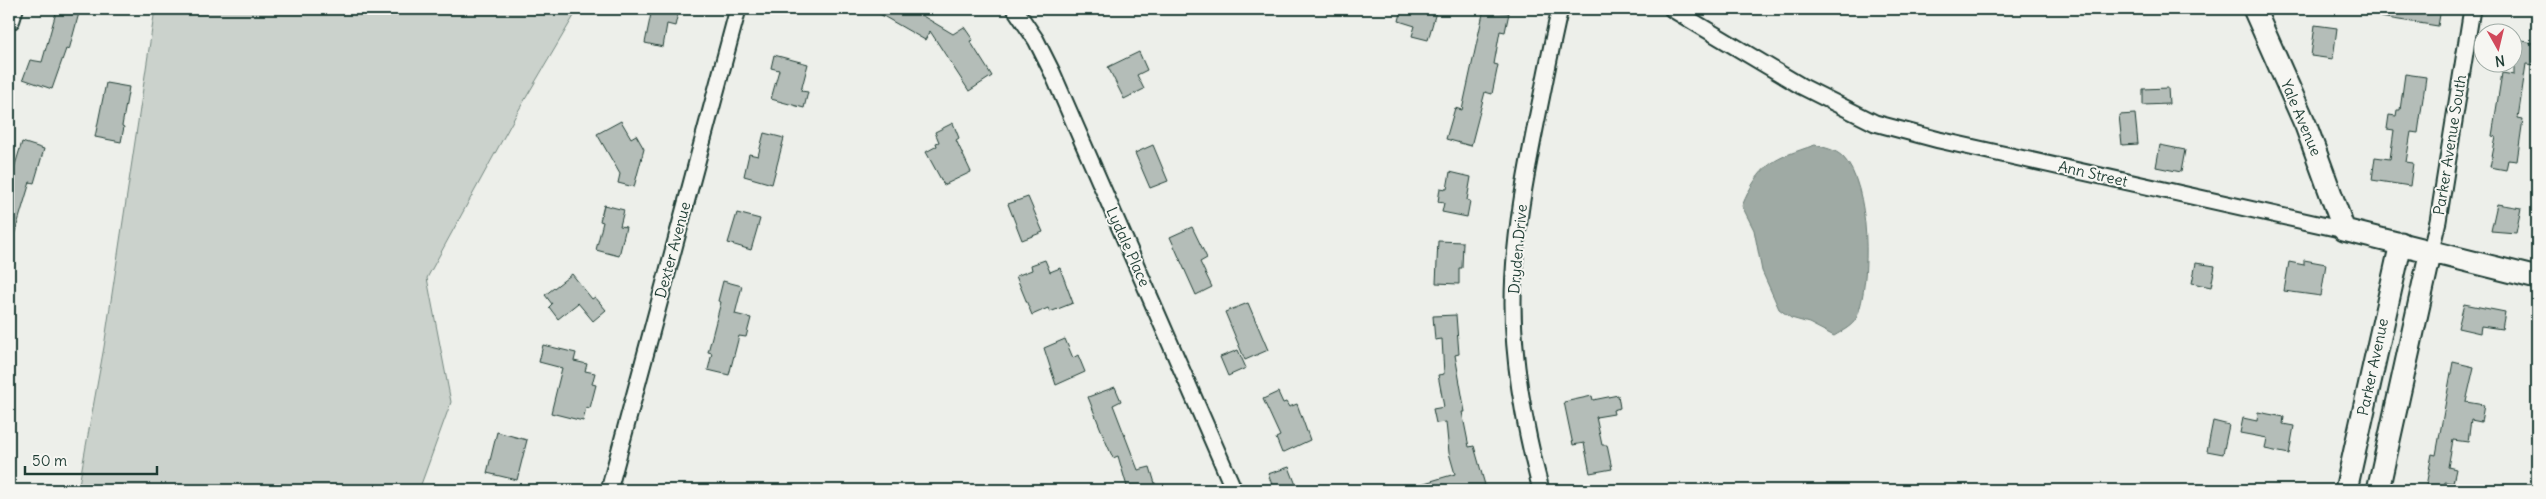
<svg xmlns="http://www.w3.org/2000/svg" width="2546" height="499" viewBox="0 0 2546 499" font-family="Delius,sans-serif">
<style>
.green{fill:#cbd2cc;stroke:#758880}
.water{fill:#9faaa4;stroke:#6c7e77}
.building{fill:#b4bdb8;stroke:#1f3d34}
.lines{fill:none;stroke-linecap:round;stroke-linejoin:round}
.street-casing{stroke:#1f3d34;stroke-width:19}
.secondary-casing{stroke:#1f3d34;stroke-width:25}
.street{stroke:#f6f6f2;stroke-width:15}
.secondary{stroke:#f6f6f2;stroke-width:21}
.labels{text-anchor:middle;stroke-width:4;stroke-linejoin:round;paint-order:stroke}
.street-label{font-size:15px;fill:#1f3d34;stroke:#f6f6f2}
</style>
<rect width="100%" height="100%" fill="#edefea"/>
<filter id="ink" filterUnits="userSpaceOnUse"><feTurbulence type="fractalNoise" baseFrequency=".02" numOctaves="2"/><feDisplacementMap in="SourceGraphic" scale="10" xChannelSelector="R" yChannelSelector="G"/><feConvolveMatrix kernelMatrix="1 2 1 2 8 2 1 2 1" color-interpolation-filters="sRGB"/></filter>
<g filter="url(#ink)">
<path class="green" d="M155,9H578L517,113L427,278L451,402L419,490H78L104,347Z"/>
<path class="water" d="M1815,145C1825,148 1835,149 1843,157C1871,185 1871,282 1857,317C1853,326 1842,331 1834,336L1809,323L1791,318L1779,309L1762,271L1754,230L1742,206C1760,163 1773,159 1815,145Z"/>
<g class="building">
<path d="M57,9L79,13L69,50L66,49L52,89L23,79L30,60L42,62Z"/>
<path d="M652,9H679L675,26L667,24L663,47L645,43Z"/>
<path d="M871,9H911L953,34L964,27L973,40L970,41L992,76L969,91L930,31L925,40Z"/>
<path d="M1402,9H1424L1436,12L1428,40L1412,36L1415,26L1399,21Z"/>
<path d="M1484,9L1509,13L1505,32L1500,31L1494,64L1498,65L1492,94L1485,92L1471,146L1446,139L1455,108L1462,110Z"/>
<path d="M2381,9H2441L2438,26L2380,17Z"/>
<path d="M2315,25L2337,28L2333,59L2311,56Z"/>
<path d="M2514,39L2537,44L2535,65L2526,64L2518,118L2523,119L2517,161L2508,160L2506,170L2490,167L2496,137L2492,136L2502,73L2514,75Z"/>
<path d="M1139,52L1147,70L1137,75L1144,89L1124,99L1108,67Z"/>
<path d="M774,55L808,64L801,91L808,92L804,108L771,99L779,70L771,68Z"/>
<path d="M2405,74L2426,77L2418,133L2411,132L2406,162L2413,163L2410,186L2372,180L2375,157L2390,159L2394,130L2387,129L2389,115L2396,116L2397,110H2400Z"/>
<path d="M106,83L129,87L122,126L124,127L121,142L95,137Z"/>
<path d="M2168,88L2169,104L2143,105V89Z"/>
<path d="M2135,114L2138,144L2122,145L2119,115Z"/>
<path d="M621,121L631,138L636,135L644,149L634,187L618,183L620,174L597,134Z"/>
<path d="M953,123L959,138L956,140L971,172L944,185L926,152L937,146L936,143L939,142L935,132Z"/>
<path d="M764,133L784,138L772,184L744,176L749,154L758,156Z"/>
<path d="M22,142L44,149L34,183L30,182L12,242L9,241V185Z"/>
<path d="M1153,145L1168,181L1150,188L1135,153Z"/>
<path d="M2160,145L2185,150L2181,172L2156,167Z"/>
<path d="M1450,172L1471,177L1467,200L1470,201L1467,217L1442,212L1444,203L1438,202L1440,188L1447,189Z"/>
<path d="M1028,197L1043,232L1022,240L1008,204Z"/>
<path d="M2497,204L2521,208L2516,233L2491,231Z"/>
<path d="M604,205L624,210L620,226L626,227L619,256L596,250L603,222L600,221Z"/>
<path d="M737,213L760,219L751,250L728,243Z"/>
<path d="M1192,227L1207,258L1200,262L1212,287L1196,295L1170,237Z"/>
<path d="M1438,241L1463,242L1462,268H1459V284L1436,283Z"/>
<path d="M1045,260L1050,272L1060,268L1073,303L1050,312L1048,308L1032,315L1016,276L1032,270L1031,265Z"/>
<path d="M2304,260L2326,264L2321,296L2284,291L2289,262L2304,265Z"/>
<path d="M2196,263L2215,266L2211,287L2192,283Z"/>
<path d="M572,274L592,299L595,297L606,310L593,321L578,303L558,319L549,307L552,304L545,295Z"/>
<path d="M723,281L742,286L735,314L751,318L746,337L739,336L729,375L708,370L712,353L708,352L721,302L718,301Z"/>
<path d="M1248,303L1268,350L1245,360L1225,312Z"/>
<path d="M2464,304L2505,312L2502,329L2481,326L2480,333L2458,328Z"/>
<path d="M1456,315L1459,354L1455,355L1465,412H1462L1469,447L1474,446L1485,485L1467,490H1414V486L1455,474L1449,453L1446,422L1436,423L1433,409L1444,407L1438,375L1444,374L1442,339L1435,340L1433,316Z"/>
<path d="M1065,339L1073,358L1078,355L1085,372L1056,385L1044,348Z"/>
<path d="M543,345L576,353L574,361L587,364L585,371L595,373L592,384L596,385L590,408L586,407L583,421L551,413L562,368L539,362Z"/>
<path d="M1238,350L1246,368L1228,376L1220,357Z"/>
<path d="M2453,362L2474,367L2466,402L2484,405L2481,422L2471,420L2468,442L2453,440L2448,467L2456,469L2453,483L2445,482L2444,489L2426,486L2432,454L2436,455Z"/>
<path d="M1115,387L1121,401L1113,405L1138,470L1150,467L1157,490H1128L1118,456L1113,458L1105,440L1088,397Z"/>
<path d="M1278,392L1283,403L1286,402L1289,407L1297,404L1310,440L1282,453L1276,438L1280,436L1263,399Z"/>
<path d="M1618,395L1620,408L1613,410L1614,414L1596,417L1602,445H1607L1612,469L1590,473L1584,443L1573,445L1564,402L1592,396L1593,400Z"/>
<path d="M2258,412L2284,417L2283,424L2294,426L2289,454L2265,449L2267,438L2240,433L2243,418L2257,421Z"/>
<path d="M2213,421L2229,425L2223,454L2207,451Z"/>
<path d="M497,432L527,440L517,480L487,473Z"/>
<path d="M1289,467L1298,490H1274L1268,474Z"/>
</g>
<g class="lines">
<g class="street-casing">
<g id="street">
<path d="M1015,9L1036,40L1052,72L1234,490"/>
<path d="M1672,9L1801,86L1875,123L1939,140L2344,230"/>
<path d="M2431,250L2438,221L2472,9"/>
<path d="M609,490L738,9"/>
<path d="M1541,490C1525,429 1513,367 1513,303C1513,238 1526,173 1539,109C1546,75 1552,42 1560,9"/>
</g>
</g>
<g class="secondary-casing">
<g id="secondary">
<path d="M2254,9L2306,126L2344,230L2537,278"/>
<path d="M9,19L12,9"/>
<path d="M2346,490L2401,243"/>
<path d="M2378,490L2431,250"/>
</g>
</g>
<use href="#street" class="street"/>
<use href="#secondary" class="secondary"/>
</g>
</g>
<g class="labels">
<g class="street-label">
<text transform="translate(2301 118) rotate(67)" y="5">Yale Avenue</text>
<text transform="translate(2450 145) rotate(-81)" y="5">Parker Avenue South</text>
<text transform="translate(2093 174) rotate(13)" y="5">Ann Street</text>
<text transform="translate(1128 247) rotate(66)" y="5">Lydale Place</text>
<text transform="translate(1518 249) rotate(-85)" y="5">Dryden Drive</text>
<text transform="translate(673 250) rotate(-75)" y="5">Dexter Avenue</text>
<text transform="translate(2373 367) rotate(-78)" y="5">Parker Avenue</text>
</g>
</g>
<rect width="2546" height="499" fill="none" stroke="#f6f6f2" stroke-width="30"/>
<rect x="15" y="15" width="2516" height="469" fill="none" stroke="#1f3d34" stroke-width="2" filter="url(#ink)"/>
<g transform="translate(2498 48) rotate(172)"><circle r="24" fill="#f6f6f2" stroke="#a0aca6"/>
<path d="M0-4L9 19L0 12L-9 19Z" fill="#d1495b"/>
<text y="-8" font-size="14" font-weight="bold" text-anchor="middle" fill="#1f3d34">N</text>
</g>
<path d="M25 466v8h132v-8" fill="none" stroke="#1f3d34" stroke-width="2.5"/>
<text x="32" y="466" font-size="15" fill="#1f3d34" stroke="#f6f6f2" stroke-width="4" paint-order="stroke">50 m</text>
</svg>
